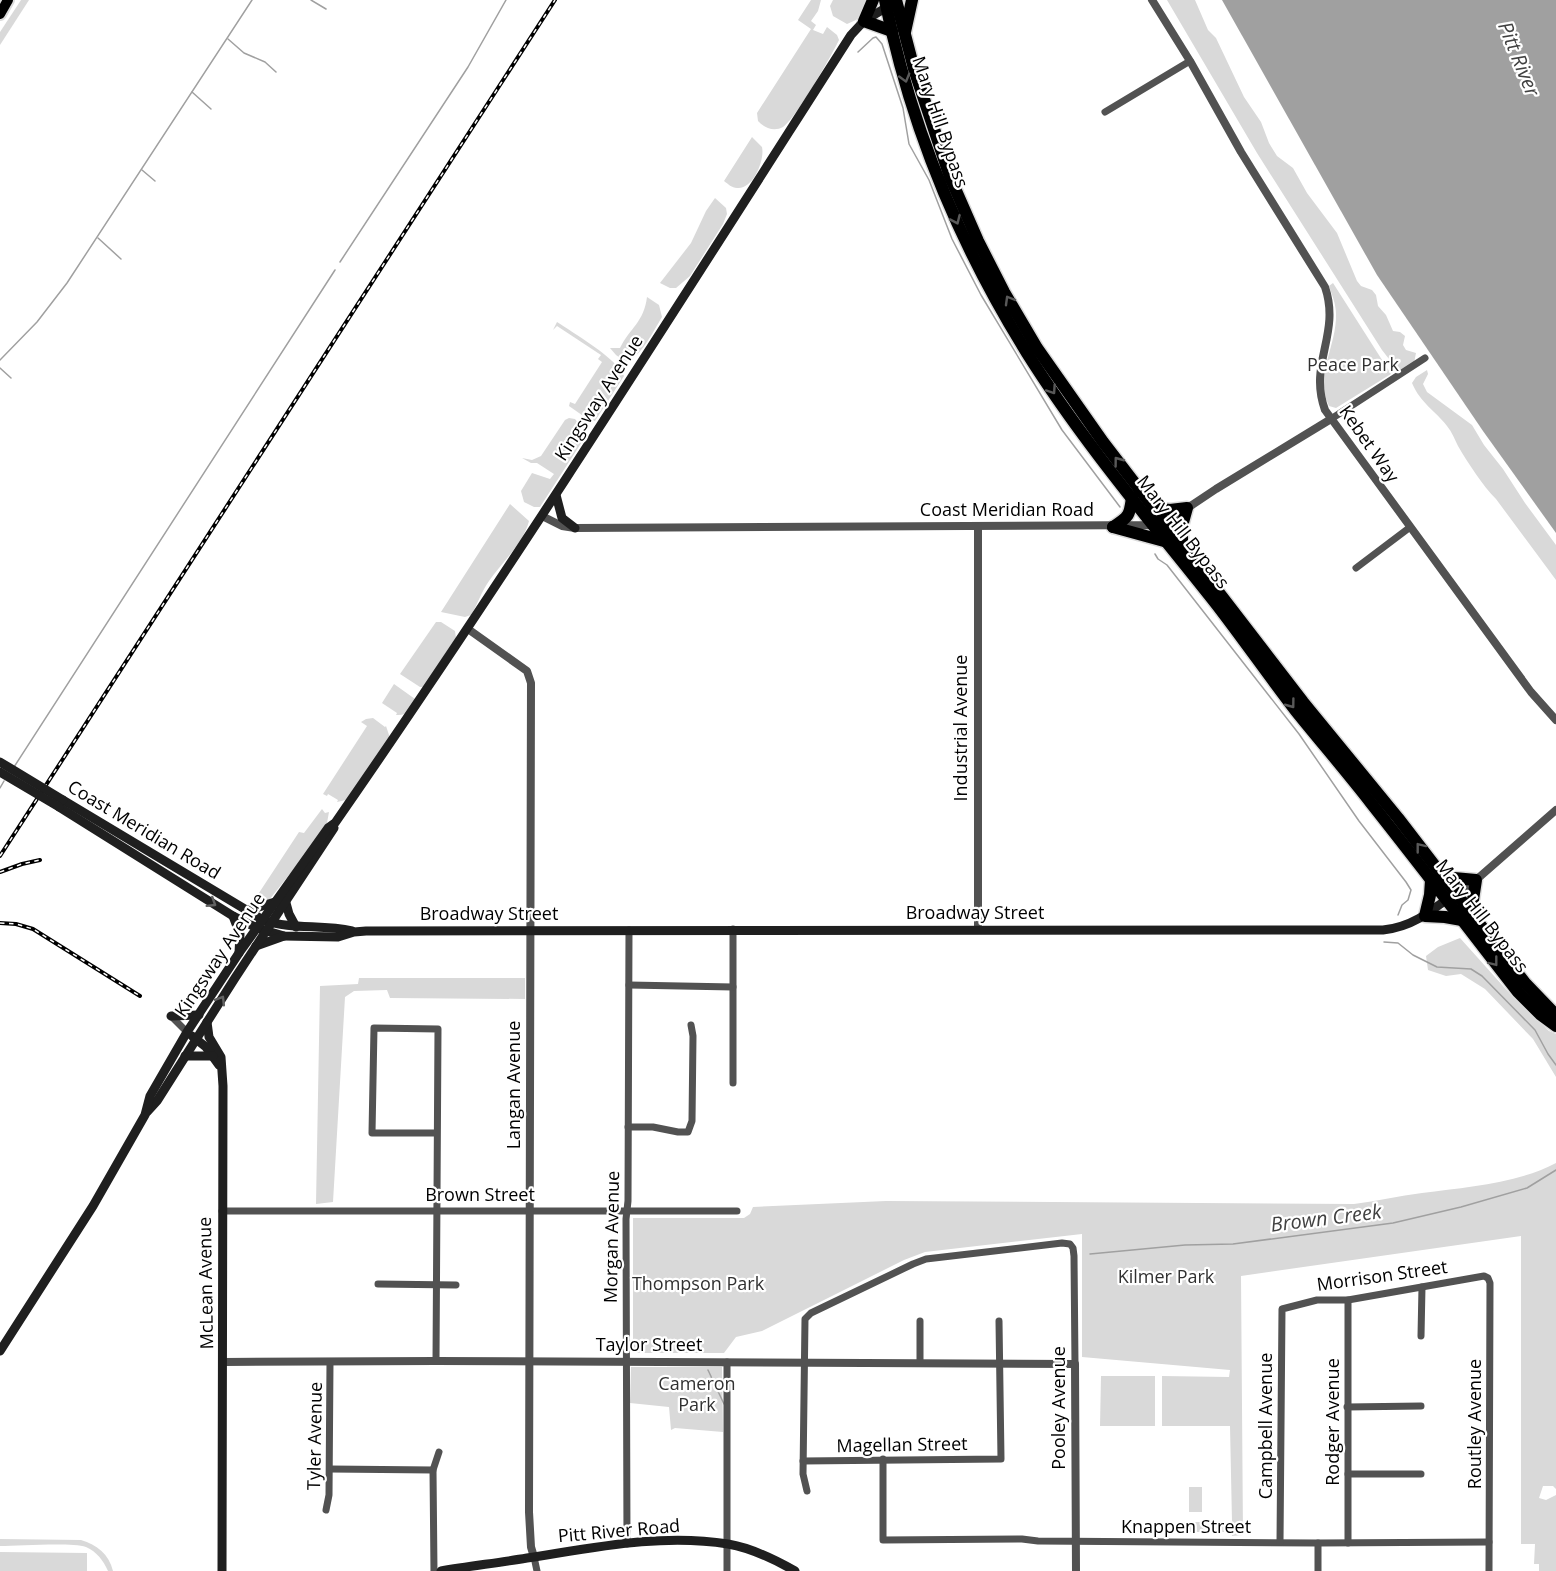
<svg xmlns="http://www.w3.org/2000/svg" width="1556" height="1571" viewBox="0 0 1556 1571" font-family="'Open Sans',sans-serif">
<style>
.green{fill:#d9d9d9}
.water{fill:#a0a0a0}
.lines{fill:none;stroke-linecap:round;stroke-linejoin:round}
.stream{stroke:#a0a0a0;stroke-width:1.5}
.primary-casing{stroke:#dbdbdb;stroke-width:14}
.trunk-casing{stroke:#dbdbdb;stroke-width:15}
.minor{stroke:#525252;stroke-width:7}
.tertiary{stroke:#525252;stroke-width:8}
.secondary{stroke:#1f1f1f;stroke-width:9}
.primary{stroke:#000;stroke-width:10}
.trunk{stroke:#000;stroke-width:12}
.rail-casing{stroke:#000;stroke-width:4}
.rail{stroke:#fff;stroke-width:1.5;stroke-dasharray:4.5;stroke-linecap:butt}
.secondary-bridge{stroke:#1f1f1f;stroke-width:9}
.oneway{stroke:#595959}
.oneway2{stroke:#626262}
.labels{text-anchor:middle;stroke-width:4.5;stroke-linejoin:round;paint-order:stroke}
.street-label{font-size:18px;fill:#000;stroke:#fff}
.park-label{font-size:18px;fill:#303030;stroke:#fff}
.water-label{font-size:20px;font-style:italic;fill:#414141;stroke:#fff}
</style>
<rect width="100%" height="100%" fill="#fff"/>
<g class="green">
<path d="M21,0H29L0,45V32Z"/>
<path d="M811,0H821L818,11L811,21L816,25L813,30L823,34L827,27L837,35L839,40C832,55 795,120 783,127C774,132 764,128 758,121L757,113L811,29L798,20Z"/>
<path d="M833,0H870L856,20L847,24L833,16L830,6Z"/>
<path d="M1167,0H1195L1208,30L1216,38L1244,97L1261,122L1269,143L1277,156L1293,168L1307,193L1337,233L1357,281L1361,286L1372,290L1376,295L1378,306L1386,315L1393,331L1400,332L1405,336L1403,345L1406,350L1416,353L1414,363L1399,372L1382,350L1257,153Z"/>
<path d="M752,137L762,147C765,160 753,190 737,188C732,188 728,184 724,181Z"/>
<path d="M715,198L726,208L727,214L723,224L690,276L676,288H670L660,283L691,243L706,211Z"/>
<path d="M1333,283L1391,374L1336,408L1329,406C1314,375 1337,346 1336,314C1336,304 1332,295 1329,286Z"/>
<path d="M647,297L659,305L662,317C654,330 641,357 626,362L616,355L610,348H620C630,328 644,322 647,297Z"/>
<path d="M557,322C572,332 619,360 624,376L595,421L589,420L569,406L570,402L575,404L602,362L598,359L601,355L557,326L553,330Z"/>
<path d="M1427,370L1428,374L1423,384L1427,392L1472,425L1484,445L1503,469L1525,503L1556,545V580L1496,499C1483,486 1468,463 1458,446C1455,440 1452,432 1447,426C1435,410 1421,404 1412,383L1416,377Z"/>
<path d="M569,418L575,419L587,434L540,507H534L524,502L521,491L532,473L550,479L554,474L537,463H531L522,458L532,460L541,456L565,420Z"/>
<path d="M510,504L529,521C524,542 501,564 489,581C481,592 478,604 471,615L465,617L441,612Z"/>
<path d="M436,622H441L455,631L456,638C444,654 435,671 423,687H420L400,674Z"/>
<path d="M394,684L415,699C410,709 408,716 396,715L397,713L382,703Z"/>
<path d="M373,718L385,727L386,726L390,738L346,800L337,802L338,800L328,794L327,796L323,794L367,726L361,722L366,719Z"/>
<path d="M322,809L325,813L329,812L327,823L313,845L269,900L251,905L299,832L304,833Z"/>
<path d="M1460,938L1512,996L1549,1031L1556,1034V1077L1533,1039L1485,989L1461,974L1446,976L1428,970L1426,956L1438,947Z"/>
<path d="M359,978H525V999L390,998L387,990L354,991L345,997L333,1202L316,1204L320,986L358,984Z"/>
<path d="M1556,1163V1489L1553,1486H1543L1539,1498L1546,1500L1556,1495V1571H1539V1564H1534L1535,1544H1521V1236L1241,1276L1243,1535L1232,1536L1231,1532H1184V1522H1232L1230,1426H1162V1376L1229,1377L1230,1370L1082,1357V1234L925,1252L904,1260L762,1331L736,1337L724,1353H633V1218H744L750,1214L753,1207L886,1201L1354,1204C1377,1201 1399,1196 1422,1193C1466,1187 1516,1184 1556,1163Z"/>
<path d="M631,1367H722L723,1432L675,1428L671,1430L669,1407L630,1403Z"/>
<path d="M1101,1376H1155V1426H1100Z"/>
<rect x="1189" y="1487" width="13" height="25"/>
<path d="M0,1539L81,1540C97,1545 109,1554 113,1571H108C103,1560 97,1552 86,1547C71,1542 19,1546 0,1546Z"/>
<path d="M0,1552L87,1553V1571H0Z"/>
</g>
<path class="water" d="M1222,0H1556V533L1483,431L1377,275Z"/>
<g class="lines">
<g class="stream">
<path d="M311,0L326,9"/>
<path d="M228,39L244,53L265,62L276,72"/>
<path d="M858,52L873,38L876,37L882,44L903,108L909,144L929,180L952,239L981,295L1062,430L1120,507"/>
<path d="M192,92L211,109"/>
<path d="M142,170L155,181"/>
<path d="M98,238L121,259"/>
<path d="M340,262L468,67L506,0"/>
<path d="M0,360L37,322L67,283L252,0"/>
<path d="M0,368L11,378"/>
<path d="M1155,554L1158,559L1167,565L1299,734L1359,821L1406,882L1411,890L1408,900L1402,905L1398,915"/>
<path d="M14,767L335,270"/>
<path d="M0,788L4,781"/>
<path d="M1384,942L1398,943L1413,955L1437,967L1471,969L1482,976L1535,1030L1548,1054L1556,1065"/>
<path d="M1090,1254L1185,1245L1233,1244L1393,1223L1461,1207L1527,1188L1556,1170"/>
<path d="M708,1370L724,1404"/>
</g>
<g class="primary-casing">
<path id="primary" d="M0,14L8,0"/>
</g>
<g class="trunk-casing">
<g id="trunk">
<path d="M873,0L864,21L892,31"/>
<path d="M885,0C910,125 960,245 1027,353C1083,442 1152,523 1217,605C1244,640 1269,676 1296,711C1321,742 1347,772 1371,803C1421,866 1469,929 1518,992L1541,1015L1556,1026"/>
<path d="M896,0L914,69L950,177L978,241L1004,292L1037,348L1103,442L1303,702L1398,818L1525,983L1556,1015"/>
<path d="M905,32L912,0"/>
<path d="M1154,508L1170,510L1187,508L1182,526V544"/>
<path d="M1113,527L1164,541"/>
<path d="M1113,527C1129,517 1130,515 1132,497"/>
<path d="M1443,877L1476,880L1471,913"/>
<path d="M1431,880L1430,895L1425,916L1445,917L1462,920"/>
</g>
</g>
<g class="minor">
<path d="M1105,112L1190,61"/>
<path d="M1331,419L1425,358"/>
<path d="M1356,568L1409,528"/>
<path d="M733,929V1083"/>
<path d="M629,985L733,987"/>
<path d="M171,1016L187,1032"/>
<path d="M628,1127H653L678,1132H688L692,1121L693,1036L691,1025"/>
<path d="M222,1211H737"/>
<path d="M378,1284L456,1285"/>
<path d="M920,1321V1363"/>
<path d="M1421,1336L1422,1287"/>
<path d="M436,1361L438,1029L374,1028L372,1133H437"/>
<path d="M727,1362V1571"/>
<path d="M1347,1407L1421,1406"/>
<path d="M883,1459V1540L1022,1539L1038,1541L1318,1543L1489,1542"/>
<path d="M803,1461L1001,1459L999,1321"/>
<path d="M330,1469L433,1470"/>
<path d="M1348,1474H1421"/>
<path d="M807,1491L803,1474L805,1319L811,1313L913,1264L926,1259L1062,1243L1070,1244L1073,1248L1074,1256L1075,1364"/>
<path d="M326,1510L329,1495L330,1362"/>
<path d="M1280,1542L1282,1309L1317,1300H1348L1484,1276L1488,1278L1490,1283L1489,1571"/>
<path d="M1348,1543V1300"/>
<path d="M627,1544L626,1219L628,1201L629,930"/>
<path d="M534,1557L537,1571"/>
<path d="M434,1571L433,1470L439,1452"/>
<path d="M1318,1571V1543"/>
</g>
<g class="tertiary">
<path d="M1152,0L1190,61L1241,152L1325,287C1341,334 1308,364 1325,410L1531,692L1556,720"/>
<path d="M542,516L562,526L575,528L1153,525L1165,523L1216,489L1331,419"/>
<path d="M978,527V929"/>
<path d="M468,629L527,671L531,683L529,1512L531,1547L534,1557"/>
<path d="M1456,893L1476,880L1556,810"/>
<path d="M224,1362L436,1361L1075,1364L1076,1571"/>
</g>
<g class="secondary">
<path d="M556,495L562,518L575,528"/>
<path d="M63,800L263,920C292,930 322,924 352,931"/>
<path d="M59,807L233,916L257,928L284,936L338,937L354,932L366,931L1383,930C1411,927 1429,913 1451,896"/>
<path d="M286,903L289,914L296,927"/>
<path d="M246,911L275,902"/>
<path d="M233,916L240,934L239,953"/>
<path d="M256,946L284,936"/>
<path d="M171,1016L199,1015"/>
<path d="M207,1022L209,1037L221,1057L223,1086L222,1571"/>
<path d="M192,1036L206,1047L219,1065"/>
<path d="M185,1056H213"/>
<path d="M147,1112L157,1101L235,978L334,828"/>
<path d="M0,1351L93,1206L145,1115L150,1096L187,1032L239,953L328,828L335,823C514,565 682,299 851,35L864,21L892,4"/>
<path d="M441,1571C469,1566 498,1563 527,1558C592,1548 661,1533 728,1544C752,1548 774,1559 795,1571"/>
</g>
<use href="#primary" class="primary"/>
<use href="#trunk" class="trunk"/>
<g class="rail-casing">
<g id="rail">
<path d="M0,856L555,0"/>
<path d="M0,872L22,864L40,860"/>
<path d="M0,923L16,924L33,929L140,996"/>
</g>
</g>
<use href="#rail" class="rail"/>
<g class="secondary-bridge">
<path d="M0,762L63,800"/>
<path d="M0,772L59,807"/>
</g>
</g>
<defs><path id="oneway-chevron" d="M-2-3.5L2.5 0L-2 3.5" fill="none" stroke-width="1.6" stroke-linecap="round" stroke-linejoin="round" transform="scale(1.5)"/></defs>
<g class="oneway">
<use href="#oneway-chevron" transform="translate(905 78) rotate(74)"/>
<use href="#oneway-chevron" transform="translate(956 220) rotate(66)"/>
<use href="#oneway-chevron" transform="translate(1009 300) rotate(-120)"/>
<use href="#oneway-chevron" transform="translate(1052 390) rotate(56)"/>
<use href="#oneway-chevron" transform="translate(1118 461) rotate(-127)"/>
<use href="#oneway-chevron" transform="translate(1291 704) rotate(53)"/>
<use href="#oneway-chevron" transform="translate(1420 847) rotate(-128)"/>
<use href="#oneway-chevron" transform="translate(1494 962) rotate(52)"/>
</g>
<g class="oneway2">
<use href="#oneway-chevron" transform="translate(212 903) rotate(32)"/>
<use href="#oneway-chevron" transform="translate(221 1000) rotate(-58)"/>
</g>
<g class="labels">
<g class="street-label">
<text transform="translate(940 122) rotate(71)" y="6">Mary Hill Bypass</text>
<text transform="translate(599 398) rotate(-57)" y="6">Kingsway Avenue</text>
<text transform="translate(1369 444) rotate(55)" y="6">Kebet Way</text>
<text x="1007" y="516">Coast Meridian Road</text>
<text transform="translate(1183 532) rotate(52)" y="6">Mary Hill Bypass</text>
<text transform="translate(961 728) rotate(-90)" y="6">Industrial Avenue</text>
<text transform="translate(144 830) rotate(31)" y="6">Coast Meridian Road</text>
<text x="975" y="919">Broadway Street</text>
<text x="489" y="920">Broadway Street</text>
<text transform="translate(1482 916) rotate(52)" y="6">Mary Hill Bypass</text>
<text transform="translate(220 955) rotate(-56)" y="6">Kingsway Avenue</text>
<text transform="translate(514 1085) rotate(-90)" y="6">Langan Avenue</text>
<text x="480" y="1201">Brown Street</text>
<text transform="translate(612 1237) rotate(-89)" y="6">Morgan Avenue</text>
<text transform="translate(1382 1276) rotate(-8)" y="6">Morrison Street</text>
<text transform="translate(206 1283) rotate(-91)" y="6">McLean Avenue</text>
<text x="649" y="1351">Taylor Street</text>
<text transform="translate(1059 1408) rotate(-90)" y="6">Pooley Avenue</text>
<text transform="translate(1333 1422) rotate(-90)" y="6">Rodger Avenue</text>
<text transform="translate(1475 1424) rotate(-90)" y="6">Routley Avenue</text>
<text transform="translate(1266 1426) rotate(-90)" y="6">Campbell Avenue</text>
<text transform="translate(315 1436) rotate(-89)" y="6">Tyler Avenue</text>
<text transform="translate(902 1445) rotate(-1)" y="6">Magellan Street</text>
<text x="1186" y="1533">Knappen Street</text>
<text transform="translate(619 1531) rotate(-5)" y="6">Pitt River Road</text>
</g>
<g class="park-label">
<text x="1353" y="371">Peace Park</text>
<text x="1166" y="1283">Kilmer Park</text>
<text x="698" y="1290">Thompson Park</text>
<text x="697" y="1390">Cameron<tspan x="697" dy="21">Park</tspan></text>
</g>
<g class="water-label">
<text transform="translate(1519 59) rotate(68)" y="7">Pitt River</text>
<text transform="translate(1326 1218) rotate(-7)" y="7">Brown Creek</text>
</g>
</g>
</svg>
